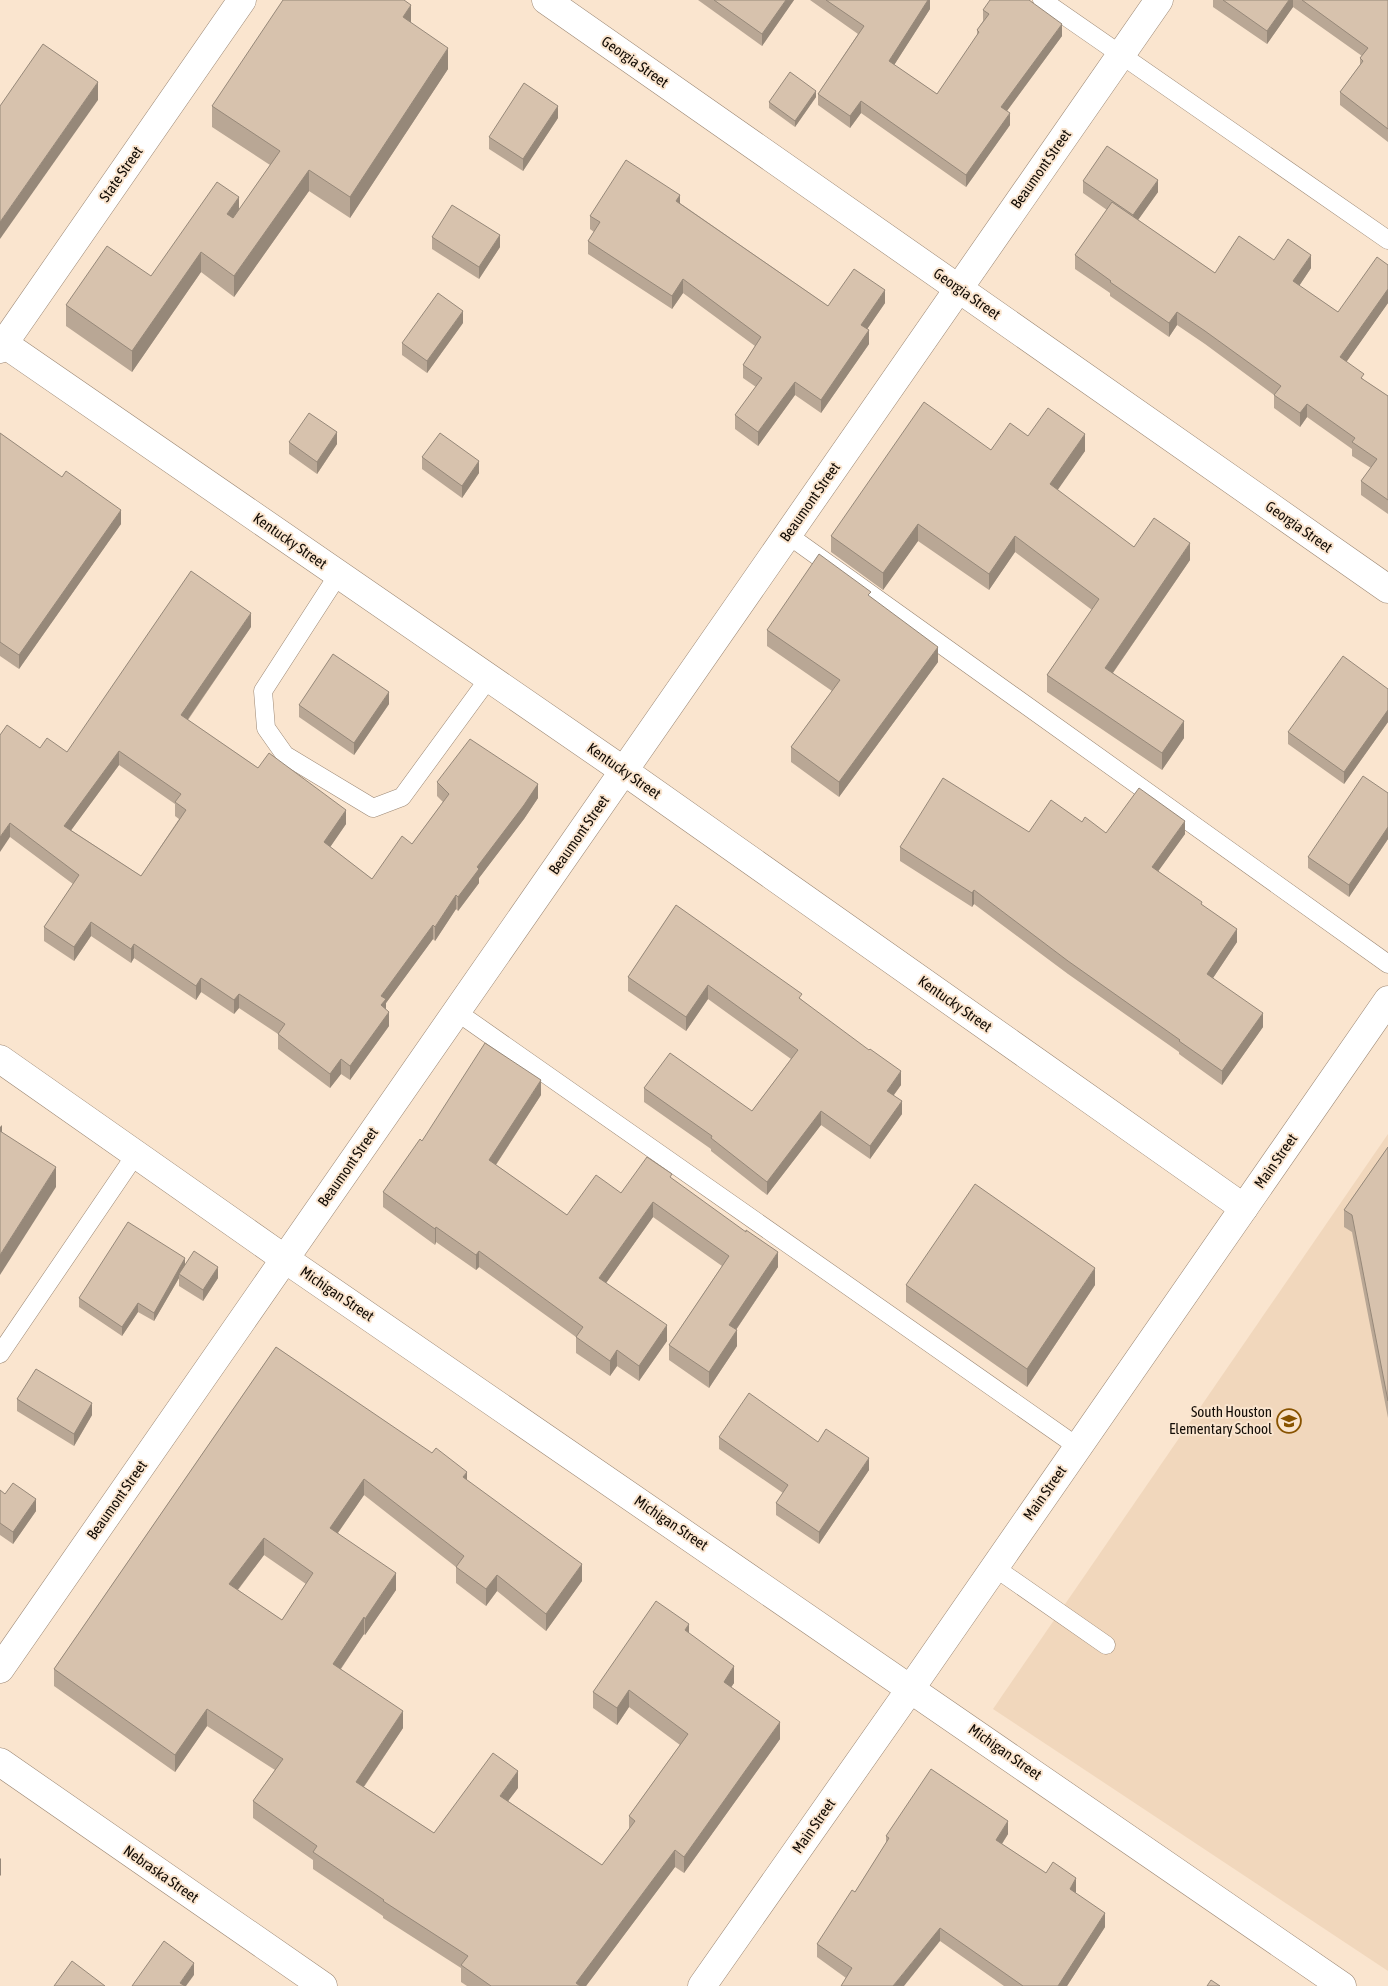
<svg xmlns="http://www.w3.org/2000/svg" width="1388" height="1986" viewBox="0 0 1388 1986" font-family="'Asap Condensed',sans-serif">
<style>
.built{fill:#f1d7bc}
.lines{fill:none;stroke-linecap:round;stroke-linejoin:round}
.lane-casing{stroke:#9b8774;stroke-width:19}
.street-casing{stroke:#9b8774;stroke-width:29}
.secondary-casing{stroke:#9b8774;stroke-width:29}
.lane{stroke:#fff;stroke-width:18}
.street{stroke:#fff;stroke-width:28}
.secondary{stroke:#fff;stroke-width:28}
.wall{fill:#b9a795;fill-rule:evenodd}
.shaded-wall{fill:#968879}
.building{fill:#d7c2ad;stroke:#968879;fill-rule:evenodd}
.labels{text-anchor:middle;stroke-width:4;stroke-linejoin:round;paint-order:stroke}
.street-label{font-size:15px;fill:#140d06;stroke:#fae5cf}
.poi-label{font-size:15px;fill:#140d06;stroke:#fae5cf;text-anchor:end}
</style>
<rect width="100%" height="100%" fill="#fae5cf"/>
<path class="built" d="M1388,1134V1971L993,1709Z"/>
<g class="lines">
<g class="lane-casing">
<g id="lane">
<path d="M1042,0L1388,240"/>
<path d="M788,535L1388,964"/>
<path d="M338,575L263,691L266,728L285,755L373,808L402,797L489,678"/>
<path d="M457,1012L1078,1447"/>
<path d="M0,1354L136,1154"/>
<path d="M994,1567L1106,1645"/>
</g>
</g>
<g class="street-casing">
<g id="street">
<path d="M546,0L1388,589"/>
<path d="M0,341L624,771L1244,1208"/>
<path d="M0,349L242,0"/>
<path d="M0,1059L285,1259L1342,1986"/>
<path d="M0,1669L1159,0"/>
<path d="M0,1762L323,1986"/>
</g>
</g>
<g class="secondary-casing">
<path id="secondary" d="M702,1986L911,1688L1388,1000"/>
</g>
<use href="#lane" class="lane"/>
<use href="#street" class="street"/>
<use href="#secondary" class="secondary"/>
</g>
<g class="wall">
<path d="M698,0H794L762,46Z"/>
<path d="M810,0H930V9L894,65L937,94L977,36V30L983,21V10L1062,36L1007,111L1010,125L966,187L861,113L850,128L818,105V94L858,34Z"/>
<path d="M1213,0H1388V142L1340,105V92L1360,65V58L1362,56L1293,7L1267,44L1213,7Z"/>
<path d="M411,23L448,69L350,218L309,191L234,297L201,272L132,372L66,326V305L151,276L239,210L270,165L212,127V106Z"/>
<path d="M816,97L795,127L769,108V102Z"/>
<path d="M558,118L523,171L489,149V137Z"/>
<path d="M1083,181L1158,192L1138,220L1215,273L1274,260L1311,268L1299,286L1338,312L1388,265V303L1346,362L1364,380L1388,396V514L1361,495V481L1371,468L1352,456V449L1307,417L1300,427L1274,408V395L1205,344L1177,325L1169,337L1110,296V293L1075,269V255L1107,210L1083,193Z"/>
<path d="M680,203L828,306L885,303L867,329L869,344L821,413L795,395L758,446L735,429V415L756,387L743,378V365L755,346L683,293L672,309L588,254V241L594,232L590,229V216Z"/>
<path d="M432,237L500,247L479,279L432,249Z"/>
<path d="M463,323L427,373L402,355V343Z"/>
<path d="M0,433L121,524L19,669L0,656Z"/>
<path d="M1028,436L1085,451L1057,490L1134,547L1190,560L1113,673L1184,738L1162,770L1047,692V675L1092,610L1015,552L989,590L918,541L883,590L831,552V536L991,450Z"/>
<path d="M289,442L337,444L317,474L289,454Z"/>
<path d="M422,457L479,473L462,498L422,469Z"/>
<path d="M871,597L938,662L839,797L791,762V747L832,691L767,646V630Z"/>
<path d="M251,627L188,720L258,768L346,824L330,847L372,879L412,844L443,802L437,796V782L538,798L524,819L479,878V883L458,911L456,909L435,941L433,939L386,1003V1009L389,1026L350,1080L341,1074L330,1088L278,1049V1034L239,1008L234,1014L201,992L196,1000L134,958L131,963L91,936L74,961L44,941V927L73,884L10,837L0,735L40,748L67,752ZM119,765L175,804V816L179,819L141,876L71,830Z"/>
<path d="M1388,689V722L1344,784L1288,744V732Z"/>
<path d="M389,704L354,755L299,717V705Z"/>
<path d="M1388,793V839L1349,897L1308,868V857Z"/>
<path d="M1082,822L1106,833L1185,834L1158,871L1202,905L1237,942L1213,978L1263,1027L1222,1085L1179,1054V1052L1068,974L974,904L972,907L900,861V847L1029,832Z"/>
<path d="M676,905L802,1000L901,1085L894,1095L902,1114L870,1159L821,1125L767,1195L711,1151V1149L644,1102V1088L752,1111L791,1059L708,999L686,1031L628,991V977Z"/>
<path d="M541,1095L496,1165L567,1215L621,1193L672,1179L778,1267L736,1330L737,1346L709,1388L669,1360V1345L722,1266L653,1217L606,1283L667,1341L639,1381L617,1366L610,1376L576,1353V1337L479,1267L476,1270L436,1242L435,1245L383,1207V1192L422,1141Z"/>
<path d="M1388,1147V1418L1352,1232L1344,1227V1210Z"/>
<path d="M185,1264L218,1278L203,1301L179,1286V1278L154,1321L138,1312L122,1336L79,1307V1298Z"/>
<path d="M906,1285H1095L1027,1387L906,1302Z"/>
<path d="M276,1347L467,1480L582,1581L546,1631L497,1591L486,1606L456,1583V1567L364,1495L338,1533L396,1590L365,1635L364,1634L341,1669L403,1728L364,1787L434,1833L518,1788L508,1801L602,1865L629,1829V1816L680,1745L629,1707L617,1725L593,1708V1692L689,1633L734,1683L731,1687L780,1739L684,1873L675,1867L586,1986H467L461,1982V1968L383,1918V1916L313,1869V1860L253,1818V1801L275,1770L207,1726L175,1772L54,1686V1669ZM264,1555L306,1584L282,1620L238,1590Z"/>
<path d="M17,1399L92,1415L74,1446L17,1411Z"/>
<path d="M719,1437L818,1442L869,1470L819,1544L776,1515V1503L783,1493L719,1449Z"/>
<path d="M0,1490L5,1494L36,1511L13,1544L0,1535Z"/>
<path d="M1008,1834L1002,1844L1046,1873L1076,1892V1893L1105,1927L1067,1986H1004L940,1941L846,1978L817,1957V1944L855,1892L886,1843V1836Z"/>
</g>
<g class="shaded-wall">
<path d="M786,0H794L762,46V34Z"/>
<path d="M928,0H930V9L889,73V61Z"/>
<path d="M1289,0H1293V7L1267,44V31Z"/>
<path d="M411,5V25L403,17Z"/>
<path d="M1062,24V36L1001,119V107Z"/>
<path d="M448,48V69L350,218V197Z"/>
<path d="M98,82V100L0,239V222Z"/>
<path d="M816,91V97L795,127V121Z"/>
<path d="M861,101V113L850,128V116Z"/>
<path d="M558,106V118L523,171V159Z"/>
<path d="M1010,113V125L966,187V175Z"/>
<path d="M309,170V191L234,297V276Z"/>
<path d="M1158,180V192L1133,227V215Z"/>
<path d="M680,195V209L676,201Z"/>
<path d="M239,197V218L227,234V214Z"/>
<path d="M500,235V247L479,279V267Z"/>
<path d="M201,252V272L132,372V351Z"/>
<path d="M1311,255V268L1293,295V281Z"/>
<path d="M683,279V293L672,309V296Z"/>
<path d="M1388,289V303L1340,371V357Z"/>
<path d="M885,290V303L861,338V325Z"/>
<path d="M463,311V323L427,373V361Z"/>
<path d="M1177,312V325L1169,337V323Z"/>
<path d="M869,330V344L821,413V400Z"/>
<path d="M795,382V395L758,446V432Z"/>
<path d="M1307,404V417L1300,427V413Z"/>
<path d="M337,432V444L317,474V462Z"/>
<path d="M1085,434V451L1050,501V484Z"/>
<path d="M479,461V473L462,498V486Z"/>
<path d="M121,510V524L19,669V655Z"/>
<path d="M918,524V541L883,590V573Z"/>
<path d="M1015,536V552L989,590V574Z"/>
<path d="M1190,543V560L1105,684V668Z"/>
<path d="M251,613V627L181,729V715Z"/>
<path d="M938,647V662L839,797V782Z"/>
<path d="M389,692V704L354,755V743Z"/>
<path d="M1388,710V722L1344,784V772Z"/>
<path d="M1184,721V738L1162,770V753Z"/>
<path d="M119,751V765L64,840V826Z"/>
<path d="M538,784V798L524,819L479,878V883L458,911V897L477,867Z"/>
<path d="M346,810V824L324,856V842Z"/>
<path d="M1185,821V834L1152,880V867Z"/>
<path d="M10,823V837L0,852V837Z"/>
<path d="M1388,827V839L1349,897V885Z"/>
<path d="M974,890V904L972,907V893Z"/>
<path d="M456,895V909L435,941V927Z"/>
<path d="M91,922V936L74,961V947Z"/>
<path d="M433,925V939L386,1003V1014L381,1020V996Z"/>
<path d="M1237,929V942L1207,987V974Z"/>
<path d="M134,944V958L131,963V949Z"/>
<path d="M201,978V992L196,1000V986Z"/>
<path d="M708,985V999L686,1031V1017Z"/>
<path d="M239,994V1008L234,1014V1000Z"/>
<path d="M389,1012V1026L350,1080V1066Z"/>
<path d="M1263,1013V1027L1222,1085V1071Z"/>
<path d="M341,1059V1074L330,1088V1074Z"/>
<path d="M901,1071V1085L887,1104V1091Z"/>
<path d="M541,1080V1095L489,1175V1160Z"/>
<path d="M902,1101V1114L870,1159V1146Z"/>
<path d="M821,1111V1125L767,1195V1182Z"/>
<path d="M2,1125V1145L0,1147V1127Z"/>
<path d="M56,1167V1187L0,1275V1255Z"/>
<path d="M653,1202V1217L599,1293V1278Z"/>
<path d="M436,1227V1242L435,1245V1229Z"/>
<path d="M479,1251V1267L476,1270V1255Z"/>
<path d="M778,1252V1267L729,1340V1325Z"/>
<path d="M185,1258V1266L179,1274V1278L154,1321V1313Z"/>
<path d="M218,1267V1278L203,1301V1290Z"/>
<path d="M1095,1268V1285L1027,1387V1369Z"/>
<path d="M138,1303V1312L122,1336V1327Z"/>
<path d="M667,1325V1341L639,1381V1366Z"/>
<path d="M737,1330V1346L709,1388V1372Z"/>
<path d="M617,1350V1366L610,1376V1361Z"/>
<path d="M92,1403V1415L74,1446V1434Z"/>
<path d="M869,1458V1470L819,1544V1532Z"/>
<path d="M467,1472V1488L463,1477Z"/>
<path d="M364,1479V1495L330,1544V1528Z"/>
<path d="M36,1499V1511L13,1544V1532Z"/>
<path d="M264,1538V1555L229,1601V1584Z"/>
<path d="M582,1564V1581L546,1631V1614Z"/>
<path d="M396,1573V1590L365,1635V1619Z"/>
<path d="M497,1575V1591L486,1606V1589Z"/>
<path d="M364,1617V1634L333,1680V1664Z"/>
<path d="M689,1624V1641L685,1630Z"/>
<path d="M734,1666V1683L724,1698V1682Z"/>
<path d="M629,1690V1707L617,1725V1708Z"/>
<path d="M207,1709V1726L175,1772V1755Z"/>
<path d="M403,1711V1728L356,1798V1782Z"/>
<path d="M780,1722V1739L684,1873V1857Z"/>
<path d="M518,1771V1788L500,1812V1796Z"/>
<path d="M1008,1821V1834L996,1853V1840Z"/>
<path d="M675,1850V1867L586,1986H576V1983Z"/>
<path d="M1,1858V1875L0,1876V1859Z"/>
<path d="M1076,1878V1892L1070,1902V1889Z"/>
<path d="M1105,1913V1927L1067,1986H1058Z"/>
<path d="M940,1928V1941L904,1986H893Z"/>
<path d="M194,1963V1975L186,1986H180V1983Z"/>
</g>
<g class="building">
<path d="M283,0H404L411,5L403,17L448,48L350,197L309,170L234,276L201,252L132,351L66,305L107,246L151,276L217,182L239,197L227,214L233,218L280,151L212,106Z"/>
<path d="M714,0H786L762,34Z"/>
<path d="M826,0H928L889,61L937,94L979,32L977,30L989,14L983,10L990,0H1029L1062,24L1001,107L1010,113L966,175L861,101L850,116L818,94L864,26Z"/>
<path d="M1223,0H1289L1267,31Z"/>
<path d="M1302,0H1388V129L1340,92L1363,61L1360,58L1368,48Z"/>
<path d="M43,44L98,82L0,222V106Z"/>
<path d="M790,72L816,91L795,121L769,102Z"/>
<path d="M524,83L558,106L523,159L489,137Z"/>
<path d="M1107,146L1158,180L1133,215L1083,181Z"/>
<path d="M626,160L680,195L676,201L828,306L854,269L885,290L861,325L869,330L821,400L795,382L758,432L735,415L762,378L743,365L761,337L683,279L672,296L588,241L600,222L590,216Z"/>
<path d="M1112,202L1215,273L1239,236L1274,260L1288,239L1311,255L1293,281L1338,312L1377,257L1388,265V289L1340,357L1364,374L1361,378L1388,396V500L1361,481L1377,459L1352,442L1355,438L1307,404L1300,413L1274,395L1281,386L1205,331L1177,312L1169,323L1110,282L1111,281L1075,255Z"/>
<path d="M452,205L500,235L479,267L432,237Z"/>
<path d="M438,293L463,311L427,361L402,343Z"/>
<path d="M924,402L991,450L1010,423L1028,436L1048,408L1085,434L1050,484L1134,547L1154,518L1190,543L1105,668L1184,721L1162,753L1047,675L1099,599L1015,536L989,574L918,524L883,573L831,536Z"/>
<path d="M309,413L337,432L317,462L289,442Z"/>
<path d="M0,433L62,477L66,471L121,510L19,655L0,642Z"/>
<path d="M440,433L479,461L462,486L422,457Z"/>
<path d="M819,554L871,592L868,595L938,647L839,782L791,747L840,680L767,630Z"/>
<path d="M191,571L251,613L181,715L258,768L269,753L346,810L324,842L372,879L402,836L412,844L449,794L437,782L470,739L538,784L524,805L477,867L479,869L458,897L456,895L435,927L433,925L381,996L386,999L381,1005L389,1012L350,1066L341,1059L330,1074L278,1034L285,1024L239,994L234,1000L201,978L196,986L134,944L131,949L91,922L74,947L44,927L79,875L10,823L0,837V735L7,725L40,748L47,738L67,752ZM119,751L181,794L175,802L186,810L141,876L64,826Z"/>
<path d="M333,654L389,692L354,743L299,705Z"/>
<path d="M1343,656L1388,689V710L1344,772L1288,732Z"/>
<path d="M1363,776L1388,793V827L1349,885L1308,857Z"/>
<path d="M943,778L1029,832L1051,800L1082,822L1085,817L1106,833L1139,788L1185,821L1152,867L1202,902L1201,904L1237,929L1207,974L1263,1013L1222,1071L1179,1041L1180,1040L1068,961L974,890L972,893L900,847Z"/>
<path d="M676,905L802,994L799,998L869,1050L870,1049L901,1071L887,1091L902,1101L870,1146L821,1111L767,1182L711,1138L712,1136L644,1088L670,1053L752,1111L798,1050L708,985L686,1017L628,977Z"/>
<path d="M485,1043L541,1080L489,1160L567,1215L596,1175L621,1193L647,1157L672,1174L670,1177L746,1232V1230L778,1252L729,1325L737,1330L709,1372L669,1345L729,1256L653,1202L599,1278L667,1325L639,1366L617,1350L610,1361L576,1337L583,1327L479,1251L476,1255L436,1227L435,1229L383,1192L420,1139L422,1141Z"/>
<path d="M0,1131L56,1167L0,1255Z"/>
<path d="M1388,1147V1401L1352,1215L1344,1210Z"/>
<path d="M975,1184L1095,1268L1027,1369L906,1285Z"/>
<path d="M128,1222L185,1258L154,1313L138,1303L122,1327L79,1298Z"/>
<path d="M194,1251L218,1267L203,1290L179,1274Z"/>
<path d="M276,1347L432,1453L436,1448L467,1472L463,1477L582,1564L546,1614L497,1575L486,1589L456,1567L464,1556L364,1479L330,1528L396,1573L365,1619L364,1617L333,1664L403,1711L356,1782L434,1833L493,1753L518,1771L500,1796L602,1865L635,1821L629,1816L688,1734L629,1690L617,1708L593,1692L656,1601L689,1624L685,1630L734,1666L724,1682L780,1722L684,1857L675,1850L576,1983L580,1986H491L461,1965L468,1956L383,1901L384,1900L313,1852L317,1846L253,1801L283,1759L207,1709L175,1755L54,1669ZM264,1538L313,1573L282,1620L229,1584Z"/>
<path d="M36,1369L92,1403L74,1434L17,1399Z"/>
<path d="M749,1393L818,1442L826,1429L869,1458L819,1532L776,1503L788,1485L719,1437Z"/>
<path d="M13,1483L36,1499L13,1532L0,1523V1490L5,1494Z"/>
<path d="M931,1769L1008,1821L996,1840L1046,1873L1053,1862L1076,1878L1070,1889L1105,1913L1058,1986H1023L940,1928L893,1986H841L852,1968L817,1944L852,1890L855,1892L889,1838L886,1836Z"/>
<path d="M164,1941L194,1963L180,1983L185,1986H132Z"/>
<path d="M72,1961L105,1986H54Z"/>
<path d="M1211,1980L1220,1986H1207Z"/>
</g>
<defs>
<g id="school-ring" transform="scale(1.25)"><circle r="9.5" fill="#fae5cf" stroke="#885300" stroke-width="1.5"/><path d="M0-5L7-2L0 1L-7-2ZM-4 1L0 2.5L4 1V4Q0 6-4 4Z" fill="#885300"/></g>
</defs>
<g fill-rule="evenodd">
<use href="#school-ring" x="1289" y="1421"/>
</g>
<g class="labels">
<g class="street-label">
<text transform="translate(635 62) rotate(35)" y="5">Georgia Street</text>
<text transform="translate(1041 169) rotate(-55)" y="5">Beaumont Street</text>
<text transform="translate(121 174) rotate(-55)" y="5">State Street</text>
<text transform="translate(967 294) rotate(35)" y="5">Georgia Street</text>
<text transform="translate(810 502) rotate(-55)" y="5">Beaumont Street</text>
<text transform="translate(1299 527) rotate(35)" y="5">Georgia Street</text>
<text transform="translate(290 541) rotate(35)" y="5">Kentucky Street</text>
<text transform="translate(624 771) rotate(35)" y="5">Kentucky Street</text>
<text transform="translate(579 835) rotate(-55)" y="5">Beaumont Street</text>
<text transform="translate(955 1004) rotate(35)" y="5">Kentucky Street</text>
<text transform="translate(1276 1161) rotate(-55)" y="5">Main Street</text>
<text transform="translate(348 1167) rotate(-55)" y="5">Beaumont Street</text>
<text transform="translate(337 1294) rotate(34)" y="5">Michigan Street</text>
<text transform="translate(1045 1493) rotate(-55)" y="5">Main Street</text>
<text transform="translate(117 1500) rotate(-55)" y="5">Beaumont Street</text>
<text transform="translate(671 1523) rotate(34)" y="5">Michigan Street</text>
<text transform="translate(1005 1752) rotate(35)" y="5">Michigan Street</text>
<text transform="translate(814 1826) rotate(-55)" y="5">Main Street</text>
<text transform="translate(161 1874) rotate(35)" y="5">Nebraska Street</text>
</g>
<g class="poi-label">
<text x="1272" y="1417">South Houston<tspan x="1272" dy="17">Elementary School</tspan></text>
</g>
</g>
</svg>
